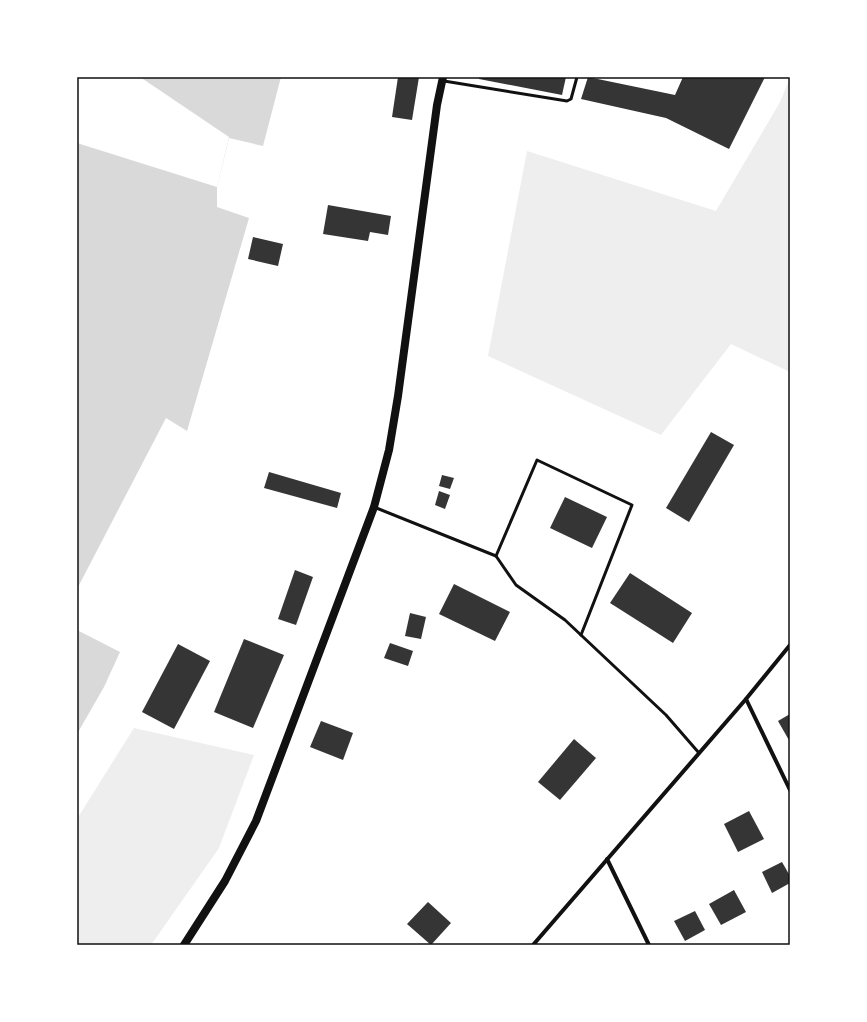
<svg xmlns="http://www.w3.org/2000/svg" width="867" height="1022" viewBox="0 0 867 1022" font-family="Ubuntu,sans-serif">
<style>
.green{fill:#eee}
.water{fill:#d9d9d9}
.pier{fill:#fff}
.building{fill:#353535}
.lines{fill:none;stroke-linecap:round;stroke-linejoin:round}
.service{stroke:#111;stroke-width:3}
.minor{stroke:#111;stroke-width:4}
.secondary{stroke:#111;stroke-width:8}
.neatline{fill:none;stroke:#111;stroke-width:1.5}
</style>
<rect width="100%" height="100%" fill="#fff"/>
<g class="green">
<path d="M790,78V372L731,344L661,435L488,356L527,151L716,211L780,102Z"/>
<path d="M134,728L254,755L219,848L151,945H77V819Z"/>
</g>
<g class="water">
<path d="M77,77H281L263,146L229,138L217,187V207L249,218L187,431L166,418L77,589Z"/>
<path d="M77,630L120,652L104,687L77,734Z"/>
</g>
<path class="pier" d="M77,77H140L229,137L217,187L77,143Z"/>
<g class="building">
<path d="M398,77H419L412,120L392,117Z"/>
<path d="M479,77H566L562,95L479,79Z"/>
<path d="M588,77L675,95L683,77H765L729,149L666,118L581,99Z"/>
<path d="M328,205L391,216L388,235L370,232L368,241L323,234Z"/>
<path d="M253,237L283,244L278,266L248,259Z"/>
<path d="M711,432L734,445L689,522L666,508Z"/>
<path d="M269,472L341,493L337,508L264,488Z"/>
<path d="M442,475L454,478L450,489L439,486Z"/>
<path d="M439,491L450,495L445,509L435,505Z"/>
<path d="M565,497L607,517L592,548L550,528Z"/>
<path d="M295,570L313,577L296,625L278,619Z"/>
<path d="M630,573L692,613L673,643L610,603Z"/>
<path d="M454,584L510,612L495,641L439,614Z"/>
<path d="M410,613L426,617L421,639L405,636Z"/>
<path d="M244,639L284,655L253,728L214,712Z"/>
<path d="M390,643L413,651L408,666L384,658Z"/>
<path d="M178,644L210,661L174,729L142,712Z"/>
<path d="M790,714V742L778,721Z"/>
<path d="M321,721L353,733L343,760L310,747Z"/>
<path d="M574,739L596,758L560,800L538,782Z"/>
<path d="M749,811L764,839L738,852L724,824Z"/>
<path d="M782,862L790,876V883L772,893L762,872Z"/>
<path d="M734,890L746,912L721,925L709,904Z"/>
<path d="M428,902L451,923L431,945L407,924Z"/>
<path d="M695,911L705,930L685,941L674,921Z"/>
</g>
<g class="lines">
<g class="service">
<path d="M444,81L567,101L571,99L577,77"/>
<path d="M374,507L496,556L516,585L565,620L666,715L699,753"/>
<path d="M496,556L537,460L632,505L581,635"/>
</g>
<g class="minor">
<path d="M746,699L790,790"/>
<path d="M607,859L649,945"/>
<path d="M533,945L746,699L790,645"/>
</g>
<path class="secondary" d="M184,945L225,881L256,821L374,507L389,450L398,396L437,105L443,77"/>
</g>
<rect width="867" height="1022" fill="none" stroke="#ffffff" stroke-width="156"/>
<rect x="78" y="78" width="711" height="866" class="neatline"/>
</svg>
